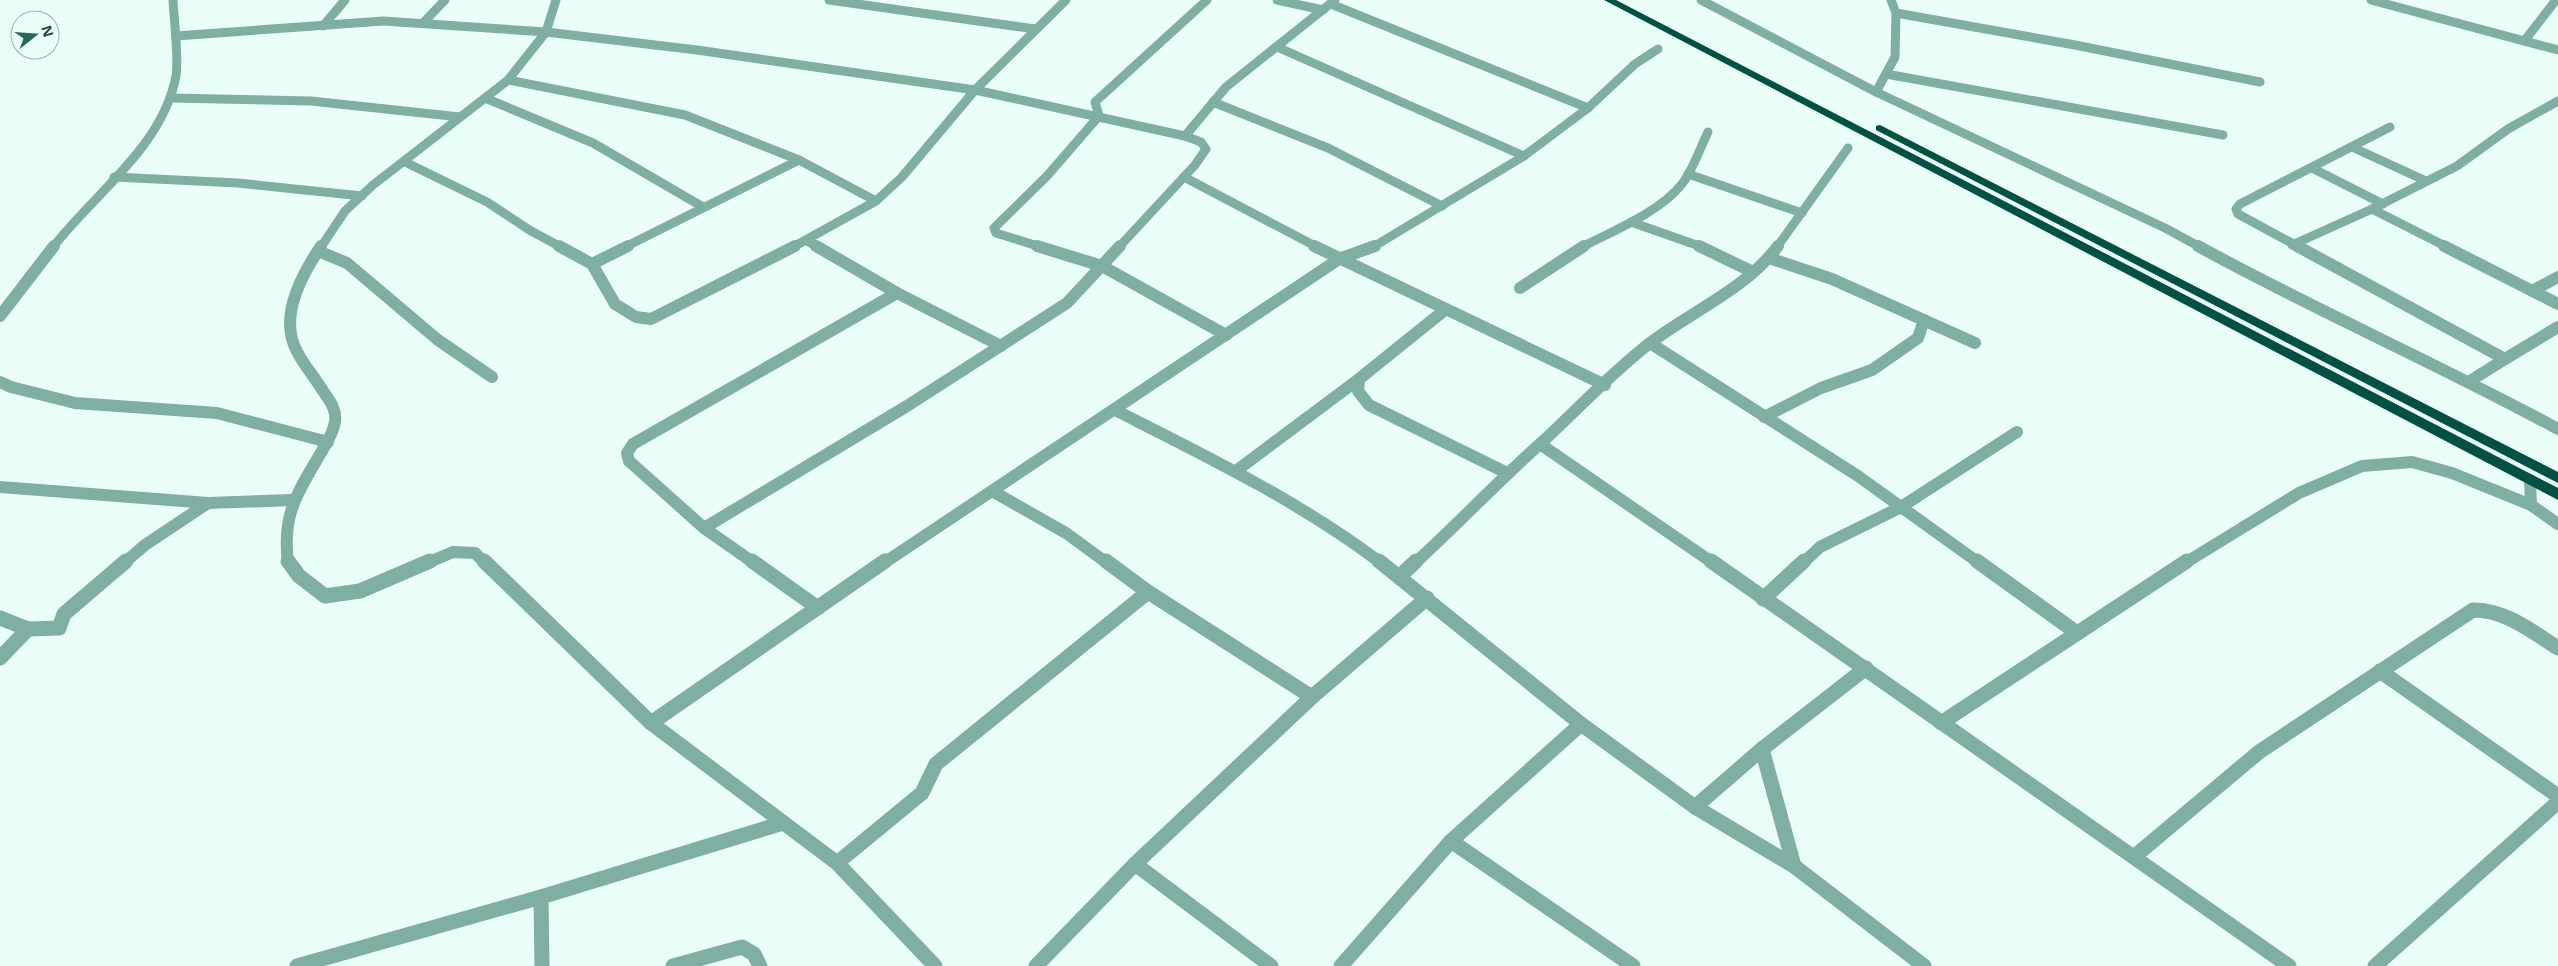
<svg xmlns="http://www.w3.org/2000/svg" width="2558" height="966" viewBox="0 0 2558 966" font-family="'Noto Sans',sans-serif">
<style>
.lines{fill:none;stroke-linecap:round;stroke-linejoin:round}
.street-far2{stroke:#7fafa2;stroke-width:9}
.street-far1{stroke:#7fafa2;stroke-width:12}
.street{stroke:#7fafa2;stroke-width:15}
.highway{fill:#005143;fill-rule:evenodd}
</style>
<rect width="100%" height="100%" fill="#ebfff9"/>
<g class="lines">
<g class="street-far2">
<path d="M829,0L1035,29"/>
<path d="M1277,0L1323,10"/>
<path d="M1701,0L1876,92L2165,228L2200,247"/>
<path d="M2371,0L2558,50"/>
<path d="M1331,4L1588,108"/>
<path d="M1896,13L2075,45L2260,82"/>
<path d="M423,23L445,0"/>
<path d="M323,26L345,0"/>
<path d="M176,36L383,21L546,32L697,50L975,90L1185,136L1201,142L1206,149L1195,165L1119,247"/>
<path d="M2525,40L2556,0"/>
<path d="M1277,47L1524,156"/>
<path d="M1886,74L2223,135"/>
<path d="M508,80L685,115L799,160L876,201"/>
<path d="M1876,92L1895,57L1896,13L1891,0"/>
<path d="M170,98L311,101L460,117"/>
<path d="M485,98L593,143L703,207"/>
<path d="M1213,102L1328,148L1442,206"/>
<path d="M1185,136L1226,87L1335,0"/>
<path d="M2352,147L2426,181"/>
<path d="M405,162L487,202L531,231L561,247"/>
<path d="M2312,168L2383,204"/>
<path d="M1688,174L1802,213"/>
<path d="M114,177L238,183L362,196"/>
<path d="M1184,177L1317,247"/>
<path d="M2372,209L2447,247"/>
<path d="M1631,222L1702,247"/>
<path d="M807,241L818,247"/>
<path d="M2292,245L2372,209L2457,166L2508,129L2558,101"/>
<path d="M53,247C95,193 163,146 176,76C179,57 174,21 173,0"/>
<path d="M321,247L345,211L373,185L508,80L546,32L556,0"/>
<path d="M625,247L799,160"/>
<path d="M793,247L876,201L902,177L975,90L1066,0"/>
<path d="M1041,247L996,233L994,228L1047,176L1099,116L1095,102L1207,0"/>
<path d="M1373,247L1524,156L1588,108L1635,64L1658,49"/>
<path d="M1582,247C1613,231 1660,212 1682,184C1693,170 1700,148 1708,132"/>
<path d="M1777,247L1848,148"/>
<path d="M2299,247L2238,214L2236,209L2240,204L2390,127"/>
</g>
<g class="street-far1">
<path d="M559,246L592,264L615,304L636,317L651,319L795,246"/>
<path d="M816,246L897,293L1001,346"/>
<path d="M1037,246L1102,266L1226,335"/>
<path d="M1314,246L1605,385"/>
<path d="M1699,246L1753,272"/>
<path d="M2198,246C2316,311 2439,364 2558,429"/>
<path d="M2297,246L2505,359L2470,381"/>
<path d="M2444,246L2558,304"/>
<path d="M318,251L347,263L438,340L492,377"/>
<path d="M1769,258L1832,279L1975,343"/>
<path d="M592,264L628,246"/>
<path d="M1520,288L1584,246"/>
<path d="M2532,291L2558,277"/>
<path d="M1446,309L1359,379L1358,391L1369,405L1507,473"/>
<path d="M0,316L54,246"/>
<path d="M1650,343L1858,476L1979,563"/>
<path d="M2505,359L2558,327"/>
<path d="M0,382L11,387L75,403L217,413L328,442"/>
<path d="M1115,410C1206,456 1299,501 1381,563"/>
<path d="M1764,417L1821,388L1872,370L1918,338L1924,320"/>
<path d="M1236,471L1359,379"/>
<path d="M2530,480L2531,505L2558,524"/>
<path d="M0,487L208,503L293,500"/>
<path d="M992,491L1066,533L1107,563"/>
<path d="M704,528L907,406L1067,303L1120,246"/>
<path d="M124,563L145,545L208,503"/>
<path d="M288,563C282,516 296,495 319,456C325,446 333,434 335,422C337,409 329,400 323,391C314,376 300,361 294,345C281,312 303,273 321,246"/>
<path d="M427,563L453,552L475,553L485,563"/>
<path d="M754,563L704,528L629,461L627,453L633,444L897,293"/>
<path d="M884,563L1339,259L1375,246"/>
<path d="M1415,563C1458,524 1497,482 1540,444"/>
<path d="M1713,563L1540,444C1576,411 1612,372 1650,343C1692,311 1746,289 1778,246"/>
<path d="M1803,563L1820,547L1901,507L2017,432"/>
<path d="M2185,563L2299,493L2362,466L2412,462L2452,473L2531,505"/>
</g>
<g class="street">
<path d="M288,561L299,576L325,596L360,591L430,561"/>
<path d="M484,561L651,723L837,863L935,966"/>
<path d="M752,561L818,608"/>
<path d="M1106,561L1148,592L1312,697"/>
<path d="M1379,561L1581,724L1695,807L1794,866L1924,966"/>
<path d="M1711,561L2289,966"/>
<path d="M1977,561L2077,633"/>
<path d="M1399,577L1416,561"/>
<path d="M1763,599L1804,561"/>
<path d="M0,618L28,629L59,628L64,614L126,561"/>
<path d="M0,658L28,629"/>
<path d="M2380,671L2558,796"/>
<path d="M651,723L885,561"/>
<path d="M1941,723L2187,561"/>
<path d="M1762,749L1794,866"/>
<path d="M1695,807L1762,749L1866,668"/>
<path d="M1451,841L1633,966"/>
<path d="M2135,856L2259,752L2473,610C2506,610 2531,631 2558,648"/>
<path d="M837,863L922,793L936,764L1148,592"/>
<path d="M1135,864L1271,966"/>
<path d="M541,897L542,966"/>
<path d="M297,966L541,897L783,823"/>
<path d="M673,966L742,947L754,954L760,966"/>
<path d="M1036,966L1135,864L1312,697L1427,598"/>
<path d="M1341,966L1451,841L1581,724"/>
<path d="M2375,966L2558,802"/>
</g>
<g class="highway">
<path d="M1604,0H1616L2558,488V500Z"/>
<path d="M1880,125L2558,472V483L1876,130V126Z"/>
</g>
</g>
<g transform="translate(35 35) rotate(73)"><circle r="24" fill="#ebfff9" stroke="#a2b2ad"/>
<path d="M0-4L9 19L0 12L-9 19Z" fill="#25695a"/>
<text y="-8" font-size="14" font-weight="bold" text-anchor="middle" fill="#343e3b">N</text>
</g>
</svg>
